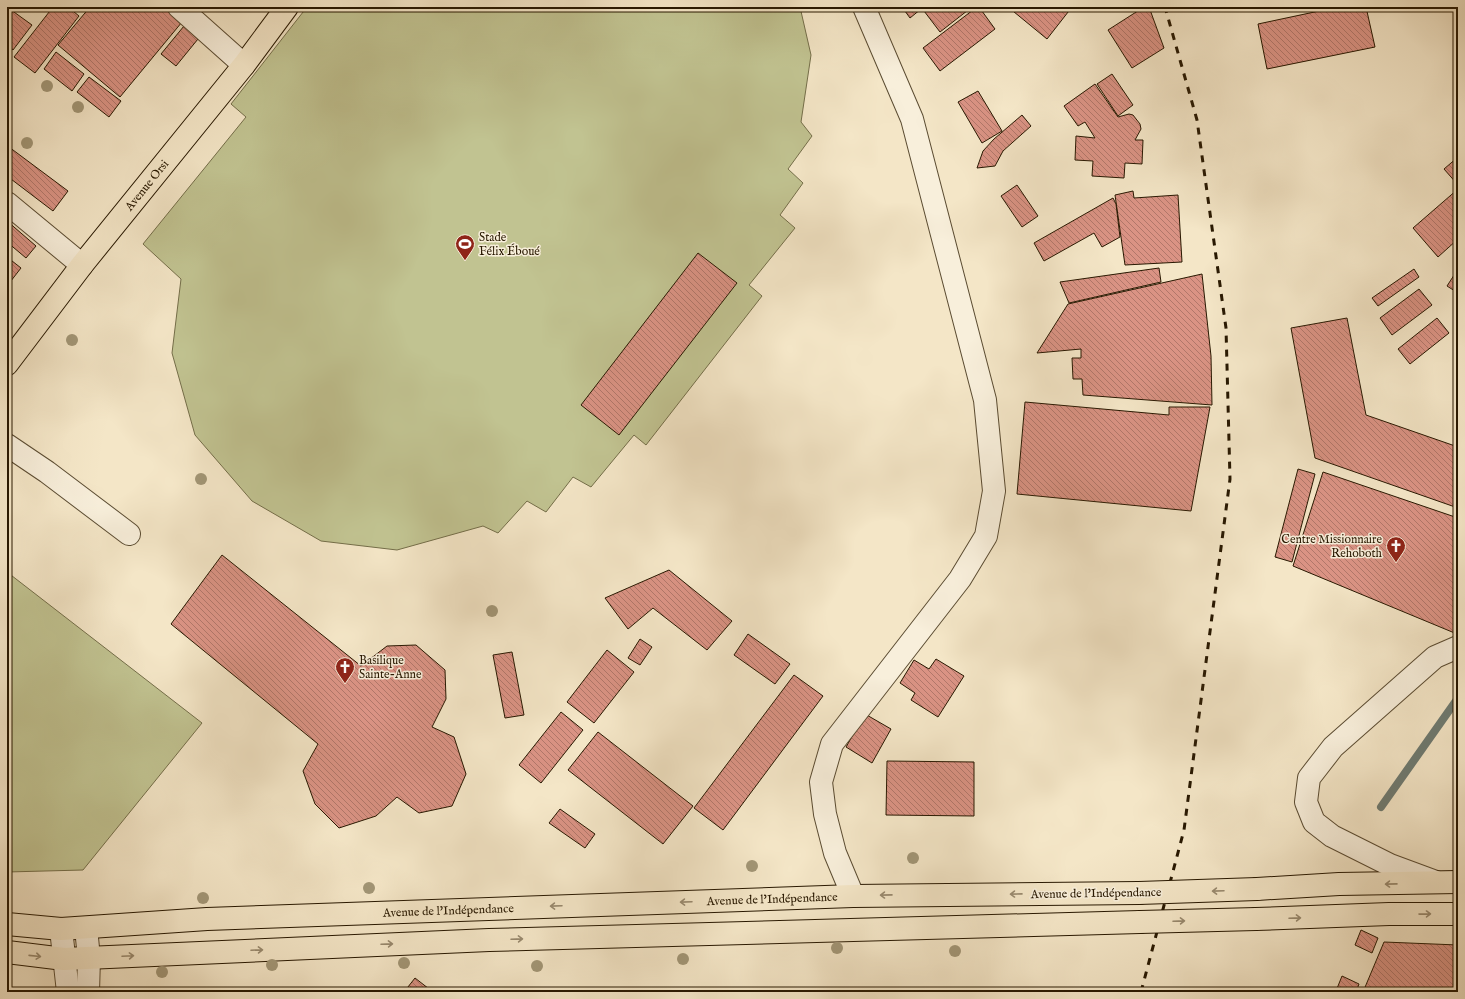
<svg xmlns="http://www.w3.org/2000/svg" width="1465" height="999" viewBox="0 0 1465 999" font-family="'IM FELL English',serif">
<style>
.green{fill:#c1c391;stroke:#746e49}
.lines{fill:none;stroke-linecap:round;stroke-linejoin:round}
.stream{stroke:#6f7b72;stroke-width:8}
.building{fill:url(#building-back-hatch);stroke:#281801}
.minor-casing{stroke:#5b4c32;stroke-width:24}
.major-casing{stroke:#281801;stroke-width:24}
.minor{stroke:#f8efdb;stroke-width:22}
.major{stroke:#f4e6c7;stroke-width:22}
.rail{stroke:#281801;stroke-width:3;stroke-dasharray:7 7;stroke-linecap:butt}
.major-bridge-casing{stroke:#281801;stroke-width:24;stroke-linecap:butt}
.major-bridge{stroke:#f4e6c7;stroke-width:22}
.tree{fill:#a29676}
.oneway{stroke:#98896e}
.labels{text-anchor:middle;stroke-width:3;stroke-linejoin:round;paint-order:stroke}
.street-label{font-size:12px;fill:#281801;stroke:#f8efdb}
.poi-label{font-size:12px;fill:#281801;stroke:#f8efdb;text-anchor:start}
</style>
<defs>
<pattern id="building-back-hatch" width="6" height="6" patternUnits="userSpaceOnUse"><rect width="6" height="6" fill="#da9384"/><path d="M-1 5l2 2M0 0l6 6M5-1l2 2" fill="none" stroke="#b1776a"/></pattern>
</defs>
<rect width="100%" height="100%" fill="#f4e6c7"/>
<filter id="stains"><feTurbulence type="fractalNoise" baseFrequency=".005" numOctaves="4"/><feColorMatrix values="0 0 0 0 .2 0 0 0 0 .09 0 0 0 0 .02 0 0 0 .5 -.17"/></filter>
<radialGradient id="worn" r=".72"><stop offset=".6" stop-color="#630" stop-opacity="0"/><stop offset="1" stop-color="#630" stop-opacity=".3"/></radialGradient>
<g class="green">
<path d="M307,7H800L811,55L801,122L812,136L788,169L803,183L780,215L795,228L749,285L762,296L646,445L634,435L591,487L573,477L546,512L527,501L498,533L483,526L397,550L321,541L252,501L195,435L172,353L181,279L143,244L246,117L231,104Z"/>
<path d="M7,572L202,723L83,870L7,872Z"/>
</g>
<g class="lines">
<path class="stream" d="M1381,807L1458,698"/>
</g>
<g class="building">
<path d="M7,7L32,25L13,50L7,45Z"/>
<path d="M53,7H68L79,16L35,73L14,57Z"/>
<path d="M90,7H164L182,22L120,97L58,45Z"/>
<path d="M902,7H919L921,9L910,18Z"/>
<path d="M921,7H972L940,32Z"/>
<path d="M977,7H979L995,29L940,71L923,48Z"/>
<path d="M1008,7H1072L1047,39Z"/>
<path d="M1144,7H1149L1164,48L1132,68L1108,30Z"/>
<path d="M1208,7H1228L1209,11Z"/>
<path d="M1338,7H1366L1375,47L1267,69L1258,24Z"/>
<path d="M184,26L198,39L176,66L161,54Z"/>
<path d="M56,52L84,74L72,91L44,69Z"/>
<path d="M1112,74L1133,105L1118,116L1097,84Z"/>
<path d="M89,77L121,101L109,117L77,92Z"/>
<path d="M1095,84L1118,117L1129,114L1133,115L1140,124L1141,129L1135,140H1143L1142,164L1125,163L1124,178L1092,176L1093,161L1075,160L1076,136L1095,138L1085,122L1078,126L1064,106Z"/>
<path d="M978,91L1002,131L982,143L958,102Z"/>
<path d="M1022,115L1031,126L1003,151L995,166L977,168L983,151L994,139Z"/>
<path d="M9,147L68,191L53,211L7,176V150Z"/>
<path d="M1458,157V185L1444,169Z"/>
<path d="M1017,185L1038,216L1022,227L1001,196Z"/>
<path d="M1458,189V239L1438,257L1413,228Z"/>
<path d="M1133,191L1134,198L1178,195L1182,262L1125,265L1115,195Z"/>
<path d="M1113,198L1116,204L1120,237L1102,247L1094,233L1044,261L1034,243Z"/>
<path d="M7,221L36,246L26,258L7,242Z"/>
<path d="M698,253L737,283L619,435L581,405Z"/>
<path d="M7,257L21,268L7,286Z"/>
<path d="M1159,268L1161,282L1069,303L1060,282Z"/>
<path d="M1414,269L1419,277L1378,306L1372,298Z"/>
<path d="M1458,269V293L1447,286Z"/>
<path d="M1202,274L1211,356L1212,405L1083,395L1082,379H1073L1072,358H1081V349L1037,353L1068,304Z"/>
<path d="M1419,289L1432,305L1392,335L1380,318Z"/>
<path d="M1347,318L1366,415L1458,447V508L1315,458L1291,328Z"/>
<path d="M1437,318L1449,333L1410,364L1398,349Z"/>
<path d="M1025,402L1169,415V407H1210L1191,511L1017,494Z"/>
<path d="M1298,469L1315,474L1292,562L1275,557Z"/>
<path d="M1323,472L1458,518V630L1457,634L1293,566Z"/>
<path d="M222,555L361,666L387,646L416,645L445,670L446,699L432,727L454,737L466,774L452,806L419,813L397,797L376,816L339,828L315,804L303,771L318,744L171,624Z"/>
<path d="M669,570L732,621L707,650L653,608L628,629L605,598Z"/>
<path d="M748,634L790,664L775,684L734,655Z"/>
<path d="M640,639L652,647L640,665L628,658Z"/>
<path d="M607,650L634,672L594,723L567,702Z"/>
<path d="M512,652L524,715L505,718L493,655Z"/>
<path d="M936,659L964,676L938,717L911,700L915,693L900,683L914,660L929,669Z"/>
<path d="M794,675L823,696L723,830L694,808Z"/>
<path d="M561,712L583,730L541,783L519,765Z"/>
<path d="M865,714L891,729L872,763L846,747Z"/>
<path d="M598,732L693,806L663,844L568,770Z"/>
<path d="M887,761L974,762V816L886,815Z"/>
<rect x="1454" y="785" width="4" height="59"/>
<path d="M560,809L595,834L585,848L549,823Z"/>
<path d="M1361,930L1378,938L1372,953L1355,945Z"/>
<path d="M1384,942L1458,945V979L1450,992H1363Z"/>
<path d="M1342,976L1359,984L1356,992L1336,991Z"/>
<path d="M415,978L433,992H404Z"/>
</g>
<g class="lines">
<g class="minor-casing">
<g id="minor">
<path d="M179,7L244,65"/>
<path d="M7,203L82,265"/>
<path d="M7,445L47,472L129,534"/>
<path d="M1436,882L1390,865L1332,836L1314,822L1306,802L1309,778L1333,747L1435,657L1458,647"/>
<path d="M853,896L835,853L825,814L821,782L832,744L960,579L986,536L994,491L985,400L912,119L864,7"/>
<path d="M86,928L89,958L88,992"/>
<path d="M61,929L68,992"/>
</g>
</g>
<g class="major-casing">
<g id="major">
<path id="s1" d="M7,364L82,265L244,65L287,7"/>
<path d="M1257,889L1339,884L1458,882"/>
<path d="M1256,919L1389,914H1458"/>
<path id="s2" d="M7,924L61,929L207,919L853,896L1139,893"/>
<path d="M7,952L64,959L489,940L1140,922"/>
</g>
</g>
<use href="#minor" class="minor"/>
<use href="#major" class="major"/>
<path class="rail" d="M1141,992L1184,830L1230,479L1226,328L1197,120L1165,7"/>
<g class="major-bridge-casing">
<g id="major-bridge">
<path d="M1139,893L1257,889"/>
<path d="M1140,922L1256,919"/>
</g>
</g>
<use href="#major-bridge" class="major-bridge"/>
</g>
<g class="tree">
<circle cx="47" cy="86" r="6"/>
<circle cx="78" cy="107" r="6"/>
<circle cx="27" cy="143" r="6"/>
<circle cx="72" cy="340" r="6"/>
<circle cx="201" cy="479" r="6"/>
<circle cx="492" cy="611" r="6"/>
<circle cx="913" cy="858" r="6"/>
<circle cx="752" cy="866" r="6"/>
<circle cx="369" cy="888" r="6"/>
<circle cx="203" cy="898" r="6"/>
<circle cx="837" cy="948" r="6"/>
<circle cx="955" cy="951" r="6"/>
<circle cx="683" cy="959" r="6"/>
<circle cx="404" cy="963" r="6"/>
<circle cx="272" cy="965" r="6"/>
<circle cx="537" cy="966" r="6"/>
<circle cx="162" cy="972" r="6"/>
</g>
<defs><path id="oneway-shaft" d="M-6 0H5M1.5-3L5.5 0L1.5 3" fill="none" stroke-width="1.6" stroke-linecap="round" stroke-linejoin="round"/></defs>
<g class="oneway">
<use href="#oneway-shaft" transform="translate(1391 884) rotate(179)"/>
<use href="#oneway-shaft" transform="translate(1218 891) rotate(178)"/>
<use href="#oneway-shaft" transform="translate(1016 894) rotate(179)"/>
<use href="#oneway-shaft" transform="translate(886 895) rotate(179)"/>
<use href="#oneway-shaft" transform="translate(686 902) rotate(178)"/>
<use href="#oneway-shaft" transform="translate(556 906) rotate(178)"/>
<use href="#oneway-shaft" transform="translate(1425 914) rotate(-1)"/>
<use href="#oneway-shaft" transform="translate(1295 918) rotate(-2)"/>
<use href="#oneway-shaft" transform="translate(1179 921) rotate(-2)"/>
<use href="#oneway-shaft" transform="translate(517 939) rotate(-2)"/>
<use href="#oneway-shaft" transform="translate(387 944) rotate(-2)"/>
<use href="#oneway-shaft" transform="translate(257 950) rotate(-2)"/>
<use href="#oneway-shaft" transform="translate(35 956) rotate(6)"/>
<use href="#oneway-shaft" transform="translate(128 956) rotate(-3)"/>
</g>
<defs>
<g id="stadium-pin" transform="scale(1)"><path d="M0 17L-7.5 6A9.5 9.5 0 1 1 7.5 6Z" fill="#8f2418" stroke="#f8efdb"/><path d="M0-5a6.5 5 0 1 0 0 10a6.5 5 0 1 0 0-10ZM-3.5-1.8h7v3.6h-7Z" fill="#fff"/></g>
<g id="church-pin" transform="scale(1)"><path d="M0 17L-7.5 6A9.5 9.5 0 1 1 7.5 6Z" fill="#8f2418" stroke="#f8efdb"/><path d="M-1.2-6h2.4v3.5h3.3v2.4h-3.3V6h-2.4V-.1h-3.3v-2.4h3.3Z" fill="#fff"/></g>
</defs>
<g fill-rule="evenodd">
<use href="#stadium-pin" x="465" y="244"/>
<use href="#church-pin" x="1396" y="546"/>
<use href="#church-pin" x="345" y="667"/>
</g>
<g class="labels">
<g class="street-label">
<text dy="4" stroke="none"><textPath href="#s1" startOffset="227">Avenue Orsi</textPath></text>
<text transform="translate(1096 893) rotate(-1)" y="4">Avenue de l'Indépendance</text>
<text dy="4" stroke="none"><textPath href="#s2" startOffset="766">Avenue de l'Indépendance</textPath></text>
<text dy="4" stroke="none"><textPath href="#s2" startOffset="442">Avenue de l'Indépendance</textPath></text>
</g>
<g class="poi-label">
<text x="479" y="241">Stade<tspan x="479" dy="14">Félix Éboué</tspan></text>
<text x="1382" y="543" text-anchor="end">Centre Missionnaire<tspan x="1382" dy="14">Rehoboth</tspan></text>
<text x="359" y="664">Basilique<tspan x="359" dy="14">Sainte-Anne</tspan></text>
</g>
</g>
<rect width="1465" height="999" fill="none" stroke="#f4e6c7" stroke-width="24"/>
<rect x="8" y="8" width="1449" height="983" fill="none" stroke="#281801" stroke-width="2"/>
<rect x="12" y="12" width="1441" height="975" fill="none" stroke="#281801"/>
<rect width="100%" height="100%" filter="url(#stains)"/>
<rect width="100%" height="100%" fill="url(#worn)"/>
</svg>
